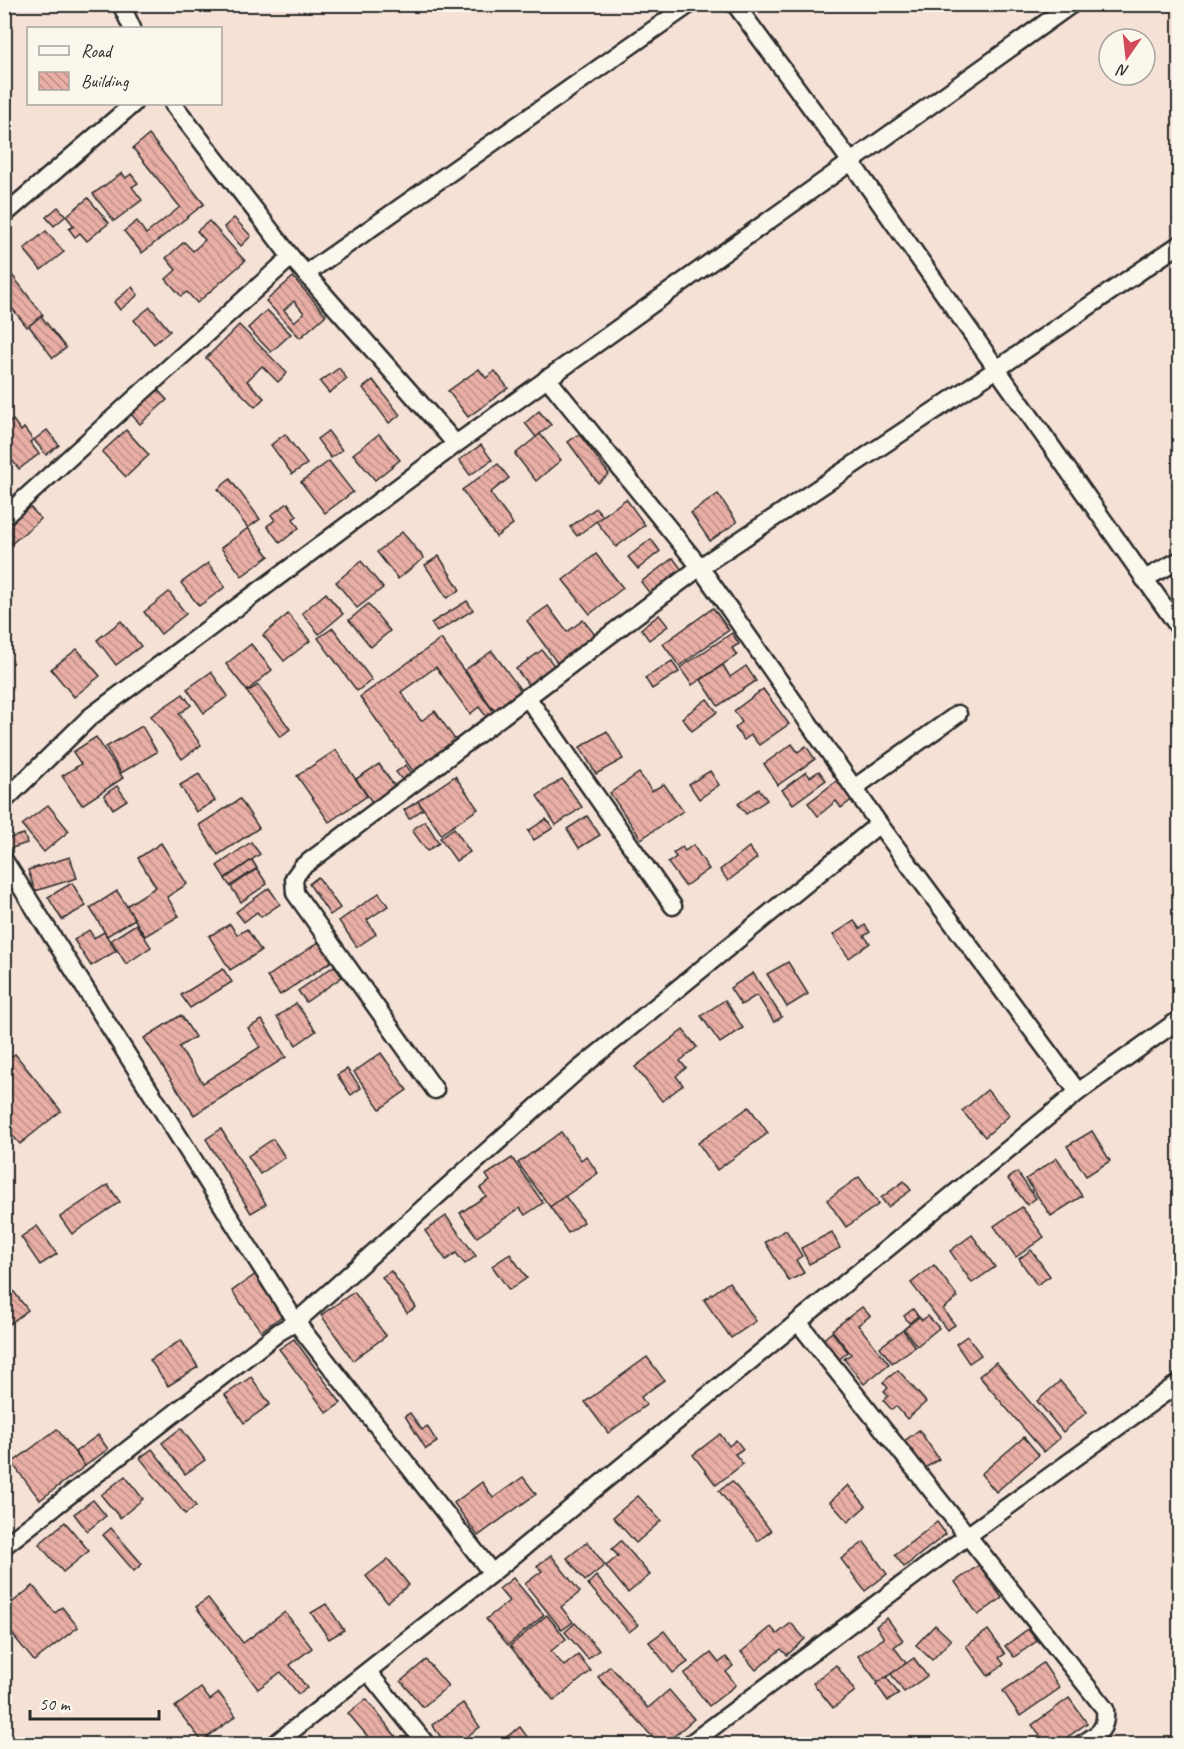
<svg xmlns="http://www.w3.org/2000/svg" width="1184" height="1749" viewBox="0 0 1184 1749" font-family="Caveat,sans-serif">
<style>
.building{fill:url(#building-back-hatch);stroke:#2b2b2b;stroke-width:1.5;fill-rule:evenodd}
.lines{fill:none;stroke-linecap:round;stroke-linejoin:round}
.street-casing{stroke:#2b2b2b;stroke-width:21}
.street{stroke:#fbf7ec;stroke-width:16}
</style>
<defs>
<pattern id="building-back-hatch" width="6" height="6" patternUnits="userSpaceOnUse" patternTransform="scale(1.5)"><rect width="6" height="6" fill="#e9afa6"/><path d="M-1 5l2 2M0 0l6 6M5-1l2 2" fill="none" stroke="#bd8f87"/></pattern>
</defs>
<rect width="100%" height="100%" fill="#f6e1d7"/>
<filter id="ink" filterUnits="userSpaceOnUse"><feTurbulence type="fractalNoise" baseFrequency=".0167" numOctaves="2"/><feDisplacementMap in="SourceGraphic" scale="12" xChannelSelector="R" yChannelSelector="G"/><feConvolveMatrix kernelMatrix="1 2 1 2 8 2 1 2 1" color-interpolation-filters="sRGB"/></filter>
<g filter="url(#ink)">
<g class="building">
<path d="M149,135L204,204L142,253L124,231L137,221L146,234L180,207L133,148Z"/>
<path d="M122,173L126,178L131,174L138,183L132,187L142,200L114,221L93,194Z"/>
<path d="M88,198L109,223L87,241L80,233L75,237L69,229L74,226L66,216Z"/>
<path d="M58,207L66,216L54,226L46,217Z"/>
<path d="M234,218L251,236L241,246L224,227Z"/>
<path d="M209,221L245,261L197,303L187,292L181,296L166,279L176,270L166,258L184,242L193,251L205,240L197,231Z"/>
<path d="M46,231L64,252L41,270L24,249Z"/>
<path d="M5,266L43,315L27,327L4,298Z"/>
<path d="M293,277L326,315L300,338L266,301ZM294,301L304,313L294,322L284,310Z"/>
<path d="M132,287L138,295L120,310L114,302Z"/>
<path d="M150,307L170,331L154,344L134,320Z"/>
<path d="M267,310L291,334L271,352L248,328Z"/>
<path d="M41,316L66,348L53,358L29,326Z"/>
<path d="M239,325L287,373L278,382L262,366L247,381L264,398L255,407L206,358Z"/>
<path d="M339,368L347,379L329,393L320,382Z"/>
<path d="M479,369L486,378L495,371L508,388L468,417L448,391Z"/>
<path d="M373,380L400,415L389,423L363,388Z"/>
<path d="M157,389L167,400L140,424L130,413Z"/>
<path d="M539,411L551,425L536,437L525,423Z"/>
<path d="M13,420L21,431L24,428L33,440L30,442L39,454L19,469L4,450V426Z"/>
<path d="M47,430L59,445L46,455L34,440Z"/>
<path d="M126,430L149,455L126,477L102,452Z"/>
<path d="M328,431L342,450L331,458L317,439Z"/>
<path d="M285,434L307,464L292,474L271,445Z"/>
<path d="M379,434L400,460L375,480L353,454Z"/>
<path d="M540,434L561,460L536,481L515,454Z"/>
<path d="M579,434L609,474L598,483L568,442Z"/>
<path d="M481,445L492,460L470,475L459,460Z"/>
<path d="M329,461L353,492L325,513L301,482Z"/>
<path d="M498,464L509,478L490,493L513,524L496,537L462,490Z"/>
<path d="M230,479L260,519L248,528L218,489Z"/>
<path d="M718,494L737,522L710,541L691,513Z"/>
<path d="M626,499L645,525L616,547L596,521Z"/>
<path d="M288,503L297,516L293,519L299,528L280,543L267,526L275,520L271,515Z"/>
<path d="M30,507L41,519L4,550V528Z"/>
<path d="M596,508L603,516L577,536L570,527Z"/>
<path d="M248,528L269,556L242,576L221,548Z"/>
<path d="M402,532L424,558L398,579L377,552Z"/>
<path d="M651,539L660,551L638,569L628,557Z"/>
<path d="M596,554L623,588L590,614L563,580Z"/>
<path d="M439,556L460,590L447,598L425,565Z"/>
<path d="M673,558L683,571L651,595L641,582Z"/>
<path d="M361,561L383,588L357,608L336,582Z"/>
<path d="M208,563L225,587L199,606L181,583Z"/>
<path d="M169,592L186,614L161,634L144,612Z"/>
<path d="M326,593L343,614L319,634L302,613Z"/>
<path d="M467,601L473,610L437,632L431,623Z"/>
<path d="M368,604L390,631L371,647L349,620Z"/>
<path d="M548,606L567,632L583,620L596,636L558,664L527,621Z"/>
<path d="M713,608L729,630L679,666L663,644Z"/>
<path d="M288,614L310,641L284,661L263,635Z"/>
<path d="M659,615L668,626L649,640L641,629Z"/>
<path d="M121,621L141,646L116,665L97,640Z"/>
<path d="M333,628L372,680L357,691L318,638Z"/>
<path d="M732,633L739,644L732,648L737,655L692,685L680,668Z"/>
<path d="M441,639L496,715L489,720L479,707L470,714L436,667L401,692L421,721L435,711L456,741L413,771L360,697Z"/>
<path d="M251,644L272,670L247,691L226,664Z"/>
<path d="M77,649L100,676L74,697L51,669Z"/>
<path d="M542,650L556,668L530,687L516,669Z"/>
<path d="M492,651L523,693L496,713L465,670Z"/>
<path d="M672,661L679,672L652,689L645,678Z"/>
<path d="M723,665L730,677L746,666L756,681L718,706L701,680Z"/>
<path d="M211,672L228,696L204,713L187,689Z"/>
<path d="M258,685L290,729L280,737L247,692Z"/>
<path d="M763,689L789,724L759,745L751,735L744,740L735,728L742,722L734,711Z"/>
<path d="M183,694L191,705L179,714L201,745L182,759L151,716Z"/>
<path d="M707,699L717,712L692,731L682,718Z"/>
<path d="M142,726L157,752L121,773L106,747Z"/>
<path d="M607,731L623,759L596,774L580,747Z"/>
<path d="M96,737L123,778L82,805L62,776L81,764L73,752Z"/>
<path d="M792,744L798,752L806,746L815,759L778,785L764,764Z"/>
<path d="M336,750L367,796L329,822L297,776Z"/>
<path d="M379,764L395,787L372,802L356,779Z"/>
<path d="M406,765L412,774L403,781L396,772Z"/>
<path d="M710,771L719,785L699,799L689,784Z"/>
<path d="M819,771L826,780L793,804L782,790L806,772L810,777Z"/>
<path d="M639,773L652,791L664,784L683,811L641,839L610,793Z"/>
<path d="M199,774L215,801L196,812L180,785Z"/>
<path d="M455,776L478,809L441,834L418,801Z"/>
<path d="M562,779L582,807L556,825L537,796Z"/>
<path d="M839,779L854,798L841,808L836,801L818,816L808,803Z"/>
<path d="M117,786L127,800L113,809L104,795Z"/>
<path d="M759,789L767,800L746,814L738,804Z"/>
<path d="M240,799L259,828L218,855L199,825Z"/>
<path d="M418,801L423,809L409,819L404,810Z"/>
<path d="M48,805L69,831L44,852L22,825Z"/>
<path d="M587,816L600,835L579,848L567,829Z"/>
<path d="M546,819L553,828L534,840L528,831Z"/>
<path d="M425,821L439,843L427,851L412,830Z"/>
<path d="M454,828L470,852L456,861L440,838Z"/>
<path d="M24,834L27,843L9,849L6,839Z"/>
<path d="M251,842L260,854L225,878L217,866Z"/>
<path d="M161,843L187,884L167,897L179,916L145,936L126,906L156,887L138,858Z"/>
<path d="M693,845L709,869L685,886L668,863L676,857L673,853L682,847L685,851Z"/>
<path d="M749,847L757,858L728,881L720,870Z"/>
<path d="M70,857L77,878L35,891L28,870Z"/>
<path d="M252,860L257,868L230,886L225,879Z"/>
<path d="M257,869L267,884L241,902L231,887Z"/>
<path d="M318,877L340,908L330,915L309,884Z"/>
<path d="M72,883L86,906L62,920L48,897Z"/>
<path d="M269,888L280,904L261,917L257,912L244,922L236,912Z"/>
<path d="M117,891L135,919L107,936L90,908Z"/>
<path d="M379,893L388,906L367,920L376,934L357,947L339,921Z"/>
<path d="M854,921L860,929L865,925L870,932L864,936L870,943L849,958L833,935Z"/>
<path d="M136,924L151,947L126,964L111,940Z"/>
<path d="M230,924L237,935L247,929L261,951L230,970L209,936Z"/>
<path d="M89,930L94,938L104,932L116,951L91,966L74,940Z"/>
<path d="M319,942L332,961L280,995L267,977Z"/>
<path d="M788,962L808,994L787,1007L767,974Z"/>
<path d="M334,966L342,977L306,1002L298,991Z"/>
<path d="M223,969L232,982L190,1008L181,995Z"/>
<path d="M753,973L782,1017L774,1022L757,995L741,1005L730,988Z"/>
<path d="M725,1000L743,1028L720,1043L701,1016Z"/>
<path d="M296,1003L316,1031L296,1045L277,1017Z"/>
<path d="M181,1015L195,1037L179,1047L203,1083L260,1047L248,1028L262,1020L286,1057L194,1115L144,1038Z"/>
<path d="M683,1030L697,1047L680,1061L686,1068L676,1076L683,1085L662,1101L635,1067Z"/>
<path d="M381,1053L407,1090L380,1109L354,1072Z"/>
<path d="M15,1054L61,1111L20,1144L4,1126V1062Z"/>
<path d="M347,1069L361,1088L351,1095L337,1075Z"/>
<path d="M987,1090L1010,1115L985,1137L962,1111Z"/>
<path d="M749,1107L768,1133L717,1170L698,1143Z"/>
<path d="M221,1129L266,1204L251,1213L206,1139Z"/>
<path d="M1092,1131L1110,1161L1086,1176L1067,1146Z"/>
<path d="M561,1132L581,1160L586,1156L598,1173L550,1207L518,1163Z"/>
<path d="M273,1139L285,1157L260,1174L248,1156Z"/>
<path d="M512,1158L543,1203L525,1215L520,1208L477,1237L460,1213L486,1196L480,1188L490,1181L486,1175Z"/>
<path d="M1057,1158L1082,1196L1051,1216L1026,1179Z"/>
<path d="M1017,1172L1036,1198L1027,1205L1008,1179Z"/>
<path d="M859,1177L879,1204L846,1227L827,1200Z"/>
<path d="M904,1181L911,1190L888,1207L881,1198Z"/>
<path d="M108,1185L120,1202L72,1234L60,1217Z"/>
<path d="M565,1196L584,1222L568,1233L550,1207Z"/>
<path d="M1022,1207L1044,1237L1016,1257L994,1226Z"/>
<path d="M446,1216L476,1256L465,1264L456,1253L446,1260L425,1231Z"/>
<path d="M37,1226L57,1254L40,1265L21,1237Z"/>
<path d="M786,1230L802,1256L796,1260L804,1273L789,1281L765,1242Z"/>
<path d="M832,1232L840,1248L809,1264L801,1248Z"/>
<path d="M972,1235L995,1267L972,1283L950,1251Z"/>
<path d="M1031,1250L1050,1276L1037,1285L1019,1259Z"/>
<path d="M510,1254L527,1278L509,1290L492,1266Z"/>
<path d="M934,1265L958,1297L943,1309L955,1325L947,1330L911,1283Z"/>
<path d="M391,1271L416,1307L407,1313L382,1277Z"/>
<path d="M256,1274L285,1314L261,1331L232,1291Z"/>
<path d="M4,1279L28,1310L4,1328Z"/>
<path d="M729,1282L756,1321L731,1338L704,1300Z"/>
<path d="M354,1292L386,1336L353,1360L321,1315Z"/>
<path d="M862,1307L870,1316L858,1325L889,1364L864,1384L844,1359L851,1354L832,1330Z"/>
<path d="M913,1309L918,1316L909,1323L904,1316Z"/>
<path d="M928,1316L939,1328L917,1346L904,1329L919,1317L922,1320Z"/>
<path d="M903,1330L915,1347L892,1363L880,1347Z"/>
<path d="M832,1332L848,1352L837,1361L821,1341Z"/>
<path d="M967,1336L981,1355L969,1363L956,1344Z"/>
<path d="M294,1339L341,1403L327,1413L279,1349Z"/>
<path d="M181,1340L198,1367L168,1386L150,1360Z"/>
<path d="M647,1357L664,1380L641,1397L646,1405L608,1433L585,1402Z"/>
<path d="M996,1362L1060,1438L1044,1452L979,1376Z"/>
<path d="M898,1370L926,1402L907,1419L896,1406L892,1410L883,1400L888,1396L884,1391L888,1388L883,1382Z"/>
<path d="M251,1377L270,1404L244,1423L225,1395Z"/>
<path d="M1060,1381L1087,1412L1063,1432L1037,1401Z"/>
<path d="M410,1413L422,1430L427,1426L437,1442L426,1449L405,1416Z"/>
<path d="M181,1428L205,1460L185,1474L162,1443Z"/>
<path d="M57,1429L85,1466L40,1500L12,1463Z"/>
<path d="M919,1430L939,1459L922,1470L903,1442Z"/>
<path d="M720,1434L729,1446L736,1440L743,1449L735,1454L743,1464L716,1485L693,1455Z"/>
<path d="M98,1435L108,1449L85,1466L75,1452Z"/>
<path d="M1024,1437L1039,1455L996,1492L981,1474Z"/>
<path d="M152,1449L196,1506L185,1514L140,1458Z"/>
<path d="M125,1476L143,1499L120,1518L101,1495Z"/>
<path d="M523,1477L536,1494L478,1536L454,1503L482,1482L493,1498Z"/>
<path d="M732,1481L771,1531L758,1541L719,1491Z"/>
<path d="M848,1485L866,1506L848,1522L830,1502Z"/>
<path d="M638,1496L661,1521L636,1543L613,1517Z"/>
<path d="M93,1500L106,1516L87,1531L74,1514Z"/>
<path d="M65,1522L89,1551L63,1572L39,1544Z"/>
<path d="M937,1522L946,1534L904,1567L895,1555Z"/>
<path d="M111,1528L142,1564L134,1571L103,1535Z"/>
<path d="M621,1541L650,1575L628,1593L606,1566L618,1556L612,1549Z"/>
<path d="M587,1542L605,1565L585,1581L567,1558Z"/>
<path d="M864,1542L887,1574L865,1591L841,1559Z"/>
<path d="M551,1555L580,1592L561,1607L573,1622L562,1630L525,1584L542,1571L537,1566Z"/>
<path d="M388,1559L409,1585L387,1602L366,1576Z"/>
<path d="M979,1565L1002,1598L978,1615L955,1582Z"/>
<path d="M596,1576L638,1625L629,1632L588,1584Z"/>
<path d="M513,1578L544,1615L508,1645L486,1619L509,1601L499,1589Z"/>
<path d="M33,1586L55,1613L62,1607L78,1627L34,1661L4,1624V1609Z"/>
<path d="M208,1598L243,1643L285,1612L312,1648L290,1665L307,1688L298,1694L281,1672L258,1689L196,1607Z"/>
<path d="M326,1604L344,1630L329,1639L311,1613Z"/>
<path d="M547,1615L566,1639L551,1651L564,1666L578,1655L591,1671L554,1701L510,1646Z"/>
<path d="M887,1618L903,1640L894,1647L906,1663L878,1683L858,1656L884,1638L876,1626Z"/>
<path d="M575,1623L599,1650L588,1659L565,1632Z"/>
<path d="M791,1623L805,1639L787,1655L781,1649L756,1670L741,1652L771,1627L777,1634Z"/>
<path d="M935,1625L951,1640L932,1660L916,1645Z"/>
<path d="M1028,1629L1037,1641L1014,1657L1005,1646Z"/>
<path d="M988,1630L1005,1654L999,1658L1004,1664L988,1676L966,1646Z"/>
<path d="M664,1631L688,1662L673,1673L649,1642Z"/>
<path d="M711,1653L719,1663L726,1657L733,1666L726,1672L736,1685L709,1706L684,1674Z"/>
<path d="M914,1658L927,1676L904,1692L891,1674Z"/>
<path d="M426,1660L448,1686L423,1707L401,1681Z"/>
<path d="M1043,1663L1060,1688L1020,1716L1003,1691Z"/>
<path d="M836,1665L855,1691L833,1708L813,1683Z"/>
<path d="M610,1666L648,1708L669,1690L694,1719L665,1744H659L598,1677Z"/>
<path d="M886,1677L899,1694L888,1701L876,1684Z"/>
<path d="M201,1688L210,1700L219,1693L236,1716L202,1741L175,1707Z"/>
<path d="M1069,1698L1087,1723L1058,1744H1046L1032,1725Z"/>
<path d="M366,1699L402,1744H374L348,1713Z"/>
<path d="M463,1703L480,1727L456,1744H446L432,1725Z"/>
<path d="M520,1727L528,1738L520,1744H497Z"/>
</g>
<g class="lines">
<g class="street-casing">
<g id="street">
<path d="M121,4L132,28"/>
<path d="M735,4L851,162L1180,629"/>
<path d="M173,104L291,257L456,444"/>
<path d="M4,215L133,104"/>
<path d="M307,273L690,4"/>
<path d="M547,378L700,567L879,824L1078,1092"/>
<path d="M4,517L291,257"/>
<path d="M1144,579L1180,560"/>
<path d="M527,697L673,906"/>
<path d="M854,788L958,714"/>
<path d="M4,801L90,717L456,444L1072,4"/>
<path d="M4,860L296,1322L492,1573"/>
<path d="M435,1090L295,893L294,878L302,867L700,567L997,369L1180,244"/>
<path d="M798,1322L1105,1709C1107,1730 1098,1734 1082,1744"/>
<path d="M4,1546L279,1332L296,1322L577,1071L879,824"/>
<path d="M368,1672L426,1744"/>
<path d="M275,1744L492,1573L1078,1092L1180,1019"/>
<path d="M690,1744L967,1536L1180,1382"/>
</g>
</g>
<use href="#street" class="street"/>
</g>
</g>
<rect width="1184" height="1749" fill="none" stroke="#fbf7ec" stroke-width="24"/>
<rect x="12" y="12" width="1160" height="1725" fill="none" stroke="#2b2b2b" stroke-width="2" filter="url(#ink)"/>
<rect x="27" y="27" width="195" height="78" fill="#fbf7ec" stroke="#a8a59f" stroke-width="1.5"/>
<rect x="39" y="46" width="30" height="9" fill="#fbf7ec" stroke="#a8a59f" stroke-width="1.5"/>
<text x="81" y="57" font-size="18" fill="#2b2b2b">Road</text>
<rect x="39" y="72" width="30" height="18" fill="url(#building-back-hatch)" stroke="#a8a59f" stroke-width="1.5"/>
<text x="81" y="87" font-size="18" fill="#2b2b2b">Building</text>
<g transform="translate(1127 57) rotate(194)"><circle r="28" fill="#fbf7ec" stroke="#a8a59f" stroke-width="1.5"/>
<path d="M0-4.5L10 22L0 15L-10 22Z" fill="#d1495b"/>
<text y="-9" font-size="16" font-weight="bold" text-anchor="middle" fill="#2b2b2b">N</text>
</g>
<path d="M30 1710v9h129v-9" fill="none" stroke="#2b2b2b" stroke-width="3"/>
<text x="39" y="1710" font-size="18" fill="#2b2b2b" stroke="#fbf7ec" stroke-width="4.5" paint-order="stroke">50 m</text>
</svg>
